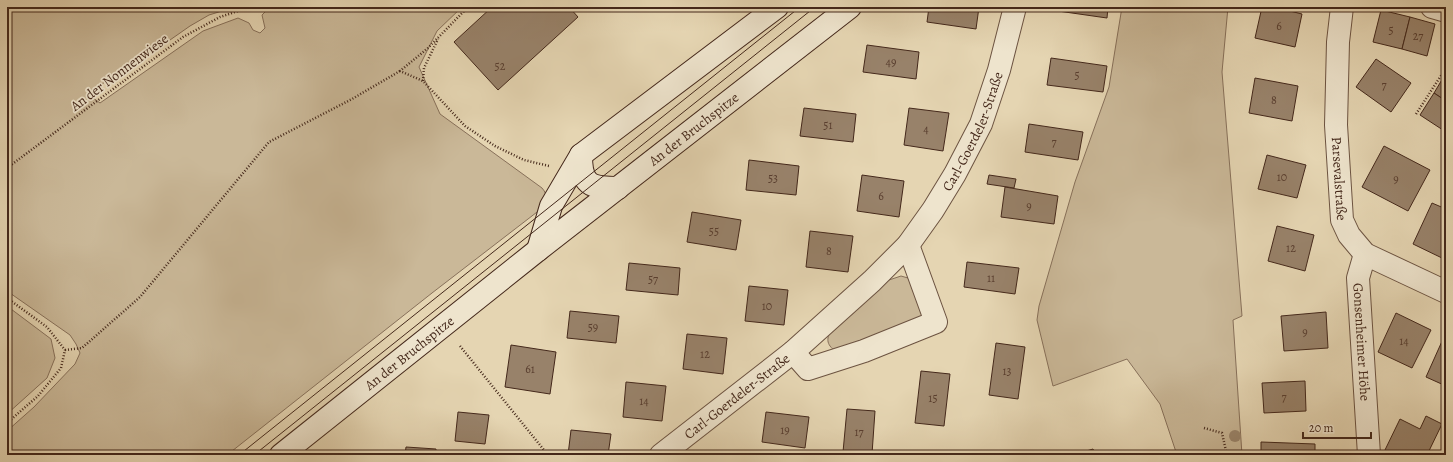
<svg xmlns="http://www.w3.org/2000/svg" width="1453" height="462" viewBox="0 0 1453 462" font-family="Alegreya,serif">
<style>
.green{fill:#cab898;stroke:#87705a}
.building{fill:#98826a;stroke:#44281b}
.lines{fill:none;stroke-linecap:round;stroke-linejoin:round}
.street-casing{stroke:#6c5341;stroke-width:24}
.secondary-casing{stroke:#44281b;stroke-width:24}
.path{stroke:#44281b;stroke-width:2.5;stroke-dasharray:1 2;stroke-linecap:butt}
.street{stroke:#eee4cd;stroke-width:22}
.secondary{stroke:#eee4cd;stroke-width:22}
.tram{stroke:#44281b;stroke-width:1}
.tree{fill:#9b866d}
.labels{text-anchor:middle;stroke-width:3.5;stroke-linejoin:round;paint-order:stroke}
.number-label{font-size:12px;fill:#593e2f}
.street-label{font-size:14px;fill:#44281b;stroke:#eee4cd}
</style>
<rect width="100%" height="100%" fill="#e5d5b2"/>
<filter id="stains"><feTurbulence type="fractalNoise" baseFrequency=".005" numOctaves="4"/><feColorMatrix values="0 0 0 0 .2 0 0 0 0 .09 0 0 0 0 .02 0 0 0 .5 -.17"/></filter>
<radialGradient id="worn" r=".72"><stop offset=".6" stop-color="#630" stop-opacity="0"/><stop offset="1" stop-color="#630" stop-opacity=".3"/></radialGradient>
<g class="green">
<path d="M7,7H235L209,15L190,26L170,40L139,58L88,94L100,103L203,31L238,18L249,23L253,30L260,33L265,28L262,15L270,7H462L437,31L419,67L440,114L542,188C549,196 546,201 541,209L432,293L227,455H7V431L34,407L75,364L80,353L76,344L70,335L7,291Z"/>
<path d="M1122,7H1228L1222,72L1242,316L1233,320L1242,455H1177L1160,404L1127,359L1053,386L1037,320L1039,306L1075,182L1109,87Z"/>
<path d="M901,276L908,278L912,282L922,315L918,320L834,350C825,343 827,336 833,328L889,280Z"/>
<path d="M7,306L51,339L55,358L47,378L7,414Z"/>
</g>
<g class="building">
<path d="M492,7H569L578,17L498,90L454,42Z"/>
<path d="M929,7H979L976,29L927,22Z"/>
<path d="M1052,7H1108L1107,18L1051,10Z"/>
<path d="M1262,7H1274L1302,14L1295,47L1255,38Z"/>
<path d="M1381,10L1410,17L1402,49L1373,42Z"/>
<path d="M1410,17L1435,24L1427,56L1402,49Z"/>
<path d="M867,45L919,52L916,79L863,72Z"/>
<path d="M1051,58L1107,66L1103,92L1047,85Z"/>
<path d="M1376,59L1411,83L1391,112L1356,87Z"/>
<path d="M1446,73V101L1434,93Z"/>
<path d="M1255,78L1298,86L1292,121L1249,113Z"/>
<path d="M1434,93L1446,101V132L1420,115Z"/>
<path d="M804,108L856,114L853,142L800,136Z"/>
<path d="M909,108L949,113L943,151L904,145Z"/>
<path d="M1029,124L1083,132L1078,160L1025,152Z"/>
<path d="M1384,146L1430,170L1408,211L1362,187Z"/>
<path d="M1267,155L1306,165L1297,198L1258,189Z"/>
<path d="M749,160L799,166L796,195L746,190Z"/>
<path d="M862,175L904,181L899,217L857,211Z"/>
<path d="M989,175L1016,179L1014,188L987,184Z"/>
<path d="M1005,187L1058,196L1054,224L1001,217Z"/>
<path d="M1432,203L1446,209V251L1442,258L1413,244Z"/>
<path d="M692,212L741,220L736,250L687,242Z"/>
<path d="M1277,226L1314,235L1305,271L1268,261Z"/>
<path d="M810,231L853,236L848,272L806,267Z"/>
<path d="M967,262L1019,268L1015,294L964,287Z"/>
<path d="M629,263L680,268L678,295L626,290Z"/>
<path d="M749,286L788,290L784,325L745,321Z"/>
<path d="M570,311L619,316L616,343L567,338Z"/>
<path d="M1326,312L1328,348L1284,351L1281,316Z"/>
<path d="M1396,313L1431,330L1412,368L1378,352Z"/>
<path d="M687,334L727,338L723,374L683,369Z"/>
<path d="M1443,339L1446,341V386L1426,377Z"/>
<path d="M996,343L1025,347L1018,399L989,395Z"/>
<path d="M511,345L556,352L550,394L505,387Z"/>
<path d="M921,371L950,374L944,426L915,423Z"/>
<path d="M1305,381L1306,411L1264,413L1262,383Z"/>
<path d="M626,382L666,386L662,421L623,417Z"/>
<path d="M847,409L875,411L872,454L843,452Z"/>
<path d="M458,412L489,415L485,444L455,441Z"/>
<path d="M766,412L809,417L805,448L762,442Z"/>
<path d="M1426,416L1442,424L1427,455H1390L1384,452L1400,419L1420,429Z"/>
<path d="M571,430L611,434L608,455H568Z"/>
<path d="M1261,442L1315,444V455H1261Z"/>
<path d="M406,447L436,449V455H405Z"/>
<path d="M1093,449L1096,455H1084L1083,452Z"/>
<path d="M1066,451L1067,455H1055Z"/>
</g>
<g class="lines">
<g class="street-casing">
<g id="street">
<path id="s1" d="M1342,7L1338,42L1336,125L1342,220L1349,235L1365,254L1446,292"/>
<path d="M1432,7L1446,11"/>
<path id="s2" d="M1365,254L1358,278L1369,455"/>
<path d="M793,352L808,369L864,351L936,322L908,245"/>
<path id="s3" d="M661,455L793,352L872,281L908,245L933,210L955,174L981,124L999,70L1015,7"/>
</g>
</g>
<g class="secondary-casing">
<g id="secondary">
<path d="M581,155C581,185 590,188 618,188"/>
<path d="M538,250L551,206L581,155L777,7"/>
<path id="s4" d="M281,455L538,250L850,7"/>
</g>
</g>
<g class="path">
<path d="M468,7L428,48L400,71L423,81L465,126L495,146L524,160L549,166"/>
<path d="M423,81L424,68L438,39"/>
<path d="M1416,114L1446,68"/>
<path d="M7,168L183,37L220,17L250,7"/>
<path d="M7,298L47,327L65,350L61,368L38,396L7,423"/>
<path d="M460,346L548,455"/>
<path d="M65,350L82,348L140,297L269,142L352,99L400,71"/>
<path d="M1204,428L1222,433L1226,451L1222,455"/>
</g>
<use href="#street" class="street"/>
<use href="#secondary" class="secondary"/>
<g class="tram">
<path d="M239,455L800,7"/>
<path d="M254,455L815,7"/>
</g>
</g>
<circle class="tree" cx="1235" cy="436" r="6"/>
<g class="labels">
<g class="number-label">
<text x="1279" y="30">6</text>
<text x="1391" y="34">5</text>
<text x="1418" y="40">27</text>
<text x="891" y="66">49</text>
<text x="500" y="70">52</text>
<text x="1077" y="79">5</text>
<text x="1384" y="89">7</text>
<text x="1274" y="104">8</text>
<text x="828" y="129">51</text>
<text x="926" y="133">4</text>
<text x="1054" y="146">7</text>
<text x="1282" y="181">10</text>
<text x="773" y="182">53</text>
<text x="1396" y="183">9</text>
<text x="881" y="200">6</text>
<text x="1029" y="210">9</text>
<text x="714" y="235">55</text>
<text x="1291" y="252">12</text>
<text x="829" y="255">8</text>
<text x="991" y="282">11</text>
<text x="653" y="283">57</text>
<text x="767" y="310">10</text>
<text x="593" y="331">59</text>
<text x="1305" y="336">9</text>
<text x="1404" y="345">14</text>
<text x="705" y="358">12</text>
<text x="530" y="373">61</text>
<text x="1007" y="375">13</text>
<text x="1284" y="401">7</text>
<text x="933" y="402">15</text>
<text x="644" y="405">14</text>
<text x="785" y="434">19</text>
<text x="859" y="436">17</text>
</g>
<g class="street-label">
<text transform="translate(119 72) rotate(-37)" y="5">An der Nonnenwiese</text>
<text dy="5" stroke="none"><textPath href="#s4" startOffset="526">An der Bruchspitze</textPath></text>
<text dy="5" stroke="none"><textPath href="#s3" startOffset="456">Carl-Goerdeler-Straße</textPath></text>
<text dy="5" stroke="none"><textPath href="#s1" startOffset="172">Parsevalstraße</textPath></text>
<text dy="5" stroke="none"><textPath href="#s2" startOffset="89">Gonsenheimer Höhe</textPath></text>
<text dy="5" stroke="none"><textPath href="#s4" startOffset="164">An der Bruchspitze</textPath></text>
<text dy="5" stroke="none"><textPath href="#s3" startOffset="96">Carl-Goerdeler-Straße</textPath></text>
</g>
</g>
<rect width="1453" height="462" fill="none" stroke="#e5d5b2" stroke-width="24"/>
<rect x="8" y="8" width="1437" height="446" fill="none" stroke="#44281b" stroke-width="2"/>
<rect x="12" y="12" width="1429" height="438" fill="none" stroke="#44281b"/>
<path d="M1303 432v6h68v-6" fill="none" stroke="#44281b" stroke-width="2"/>
<text x="1309" y="432" font-size="12" fill="#44281b" stroke="#eee4cd" stroke-width="3" paint-order="stroke">20 m</text>
<rect width="100%" height="100%" filter="url(#stains)"/>
<rect width="100%" height="100%" fill="url(#worn)"/>
</svg>
